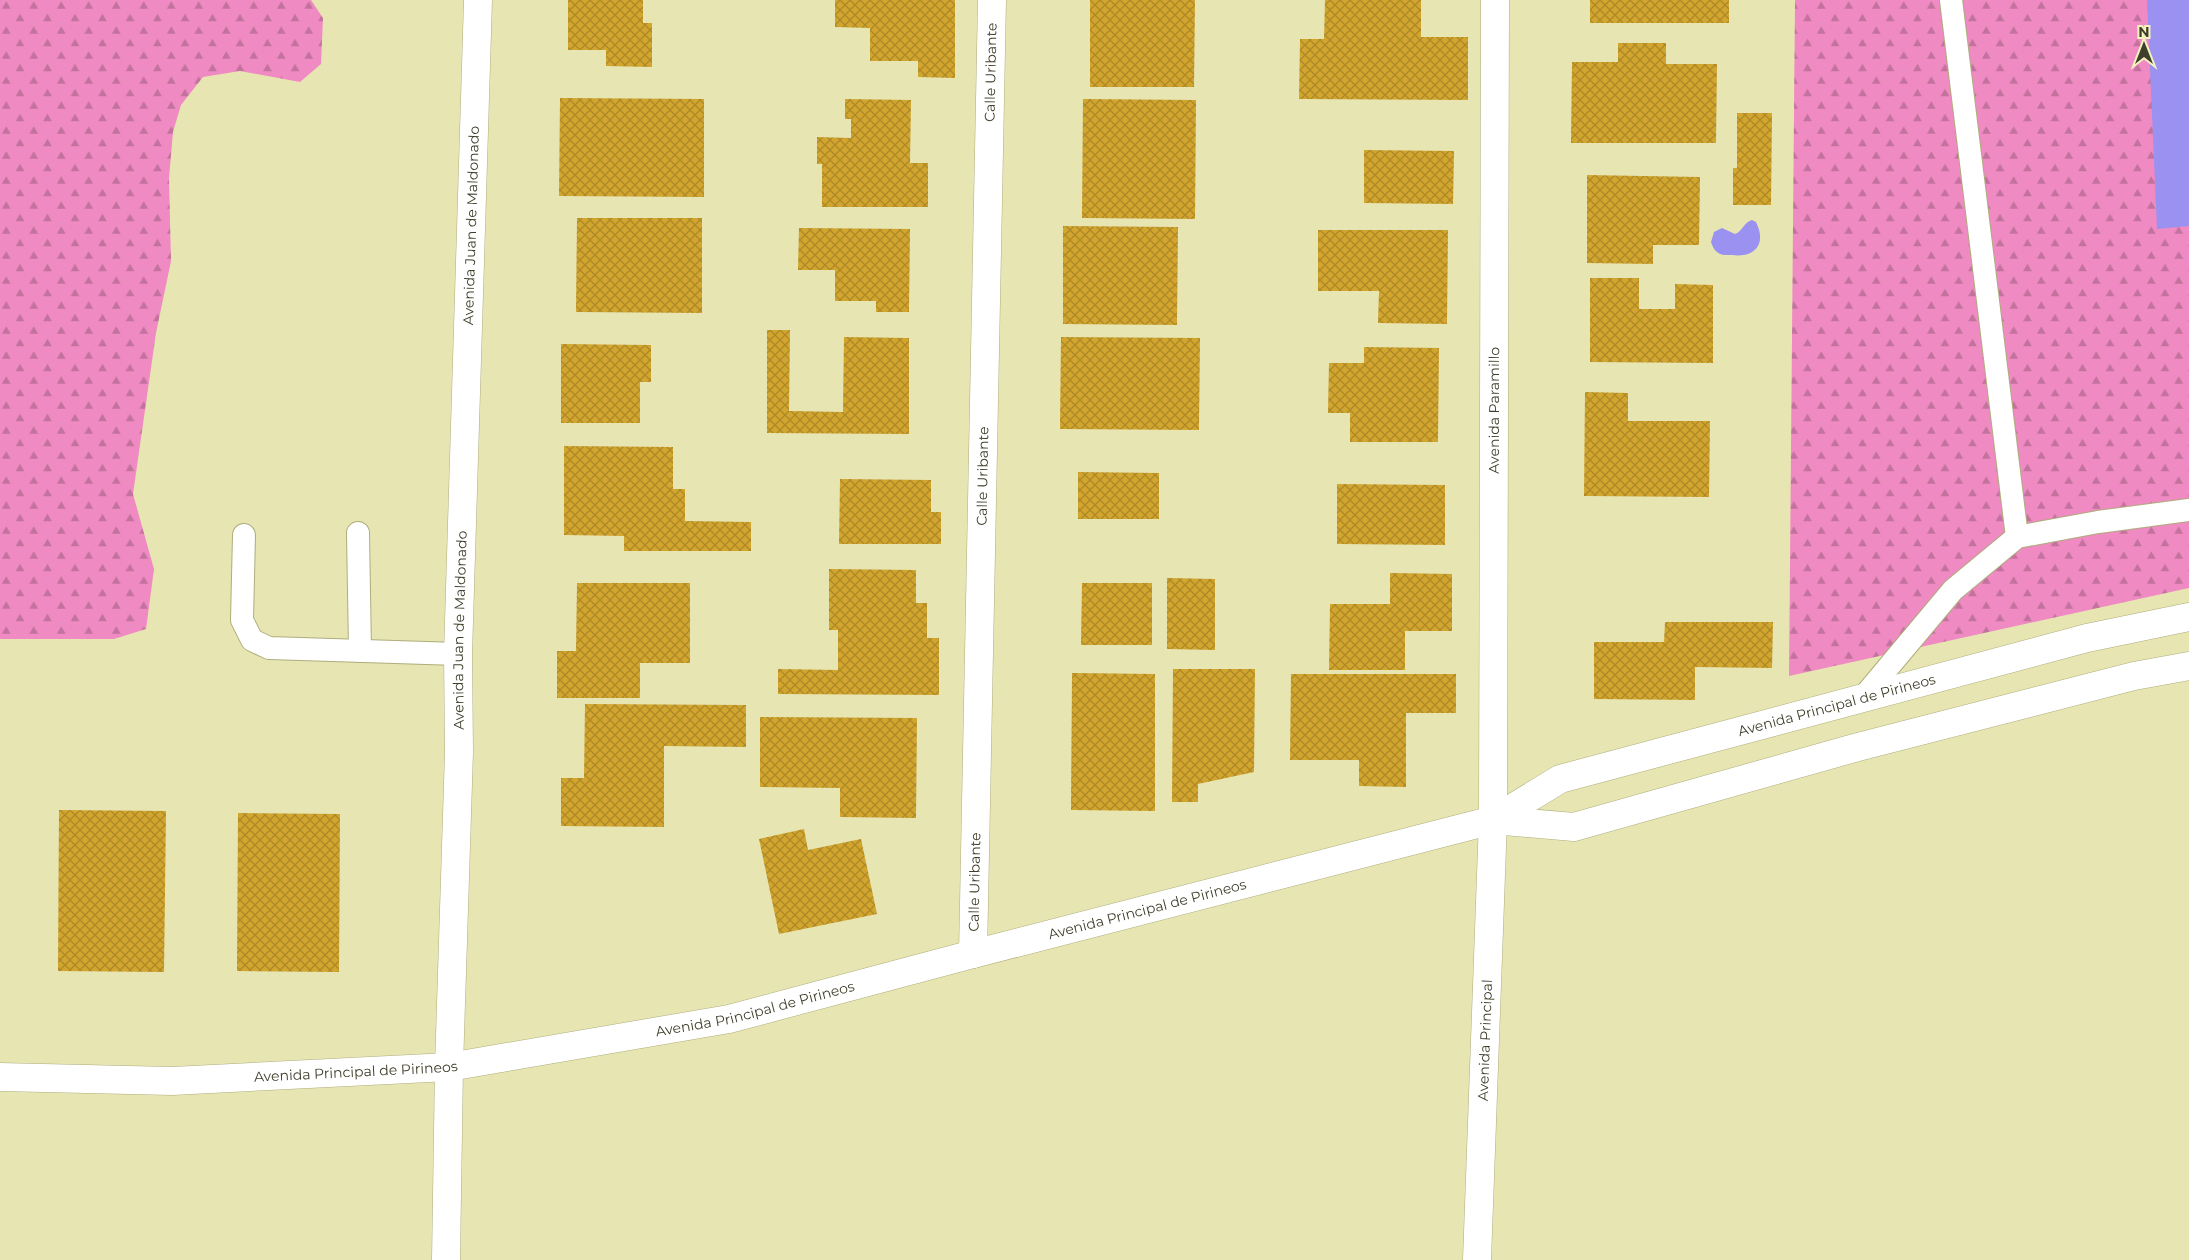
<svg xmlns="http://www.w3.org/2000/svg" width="2189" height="1260" viewBox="0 0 2189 1260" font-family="Montserrat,sans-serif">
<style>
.forest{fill:url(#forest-firs)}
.water{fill:#9a91f1}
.building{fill:url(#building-cross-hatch)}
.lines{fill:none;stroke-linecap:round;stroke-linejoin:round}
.service-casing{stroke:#aead7c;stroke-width:24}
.minor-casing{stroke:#aead7c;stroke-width:29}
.service{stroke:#fff;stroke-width:22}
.minor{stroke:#fff;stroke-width:28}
.labels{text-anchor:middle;stroke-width:4;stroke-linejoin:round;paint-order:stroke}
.street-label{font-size:14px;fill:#3f3e2a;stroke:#f4f3c0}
</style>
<defs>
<pattern id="forest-firs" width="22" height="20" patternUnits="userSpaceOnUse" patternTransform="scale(1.25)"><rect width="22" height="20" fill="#ef8ac2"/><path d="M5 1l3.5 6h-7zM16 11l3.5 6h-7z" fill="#c3729e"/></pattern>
<pattern id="building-cross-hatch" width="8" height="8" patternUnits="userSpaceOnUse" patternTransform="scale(1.25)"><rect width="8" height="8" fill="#d2a52e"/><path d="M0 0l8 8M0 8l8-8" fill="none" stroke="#ac8827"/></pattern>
</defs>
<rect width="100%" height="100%" fill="#e7e6b3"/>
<g class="forest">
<path d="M0,0H311L323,18L321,64L300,82L240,71L203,77L181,105L173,132L169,178L171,261L156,333L133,494L154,569L146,629L114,639H0Z"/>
<path d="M1795,0H2189V588L1789,676Z"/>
</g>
<g class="water">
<path d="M2147,0H2189V226L2157,229Z"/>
<path d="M1752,220L1756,222C1767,244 1755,258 1732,255C1727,255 1721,256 1717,252C1714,250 1712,245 1711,242L1714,232L1722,228L1735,234C1743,231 1743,223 1752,220Z"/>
</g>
<g class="building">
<path d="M568,0H643V23H652V67L606,66V50H568Z"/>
<path d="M835,0H955V78L918,77V61H870V28L835,27Z"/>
<path d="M1090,0H1195L1194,87H1090Z"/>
<path d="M1325,0H1421V37H1468V100L1299,99L1300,39H1324Z"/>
<rect x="1590" y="0" width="139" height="23"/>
<path d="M1618,43H1666V64H1717L1716,143H1571L1572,62H1618Z"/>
<path d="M560,98L704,99V197L559,196Z"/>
<path d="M845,99L911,100L910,163H928V207H822V164H817V137L851,138V119H845Z"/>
<path d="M1083,99L1196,100L1195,219L1082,218Z"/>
<path d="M1737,113H1772L1771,205H1733V168H1737Z"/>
<path d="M1364,150L1454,151L1453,204L1364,203Z"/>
<path d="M1587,175L1700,177L1699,245H1653V264L1587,263Z"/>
<path d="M577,218H702V313L576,312Z"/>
<path d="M1063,226L1178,227L1177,325L1063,324Z"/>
<path d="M799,228L910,229L909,312H876V301H835V270H798Z"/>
<path d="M1318,230H1448L1447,324L1378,323L1379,291H1318Z"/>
<path d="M1590,278H1639V309H1675V284L1713,285V363L1590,362Z"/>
<path d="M767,330H790L789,411L843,412L844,337L909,338V434L767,433Z"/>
<path d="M1061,337L1200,338L1199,430L1060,429Z"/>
<path d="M561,344L651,345V382H640V423H561Z"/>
<path d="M1364,347L1439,348L1438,442H1350V413H1328L1329,363H1364Z"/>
<path d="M1585,392L1628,393V421H1710L1709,497L1584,496Z"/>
<path d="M564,446L673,447V489H685V521L751,522V551H624V536L564,535Z"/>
<path d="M1078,472L1159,473V519H1078Z"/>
<path d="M840,479L931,480V512H941V544H839Z"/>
<path d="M1337,484L1445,485V545L1337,544Z"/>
<path d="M829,569L916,570V603H927V638H939V695L778,694V669L838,670V630H829Z"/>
<path d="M1390,573L1452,574V631H1405V670H1329L1330,604H1390Z"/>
<path d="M1167,578L1215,579V650L1167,649Z"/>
<path d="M577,583H690V663H640V698H557V651H576Z"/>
<path d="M1082,583H1152V645H1081Z"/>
<path d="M1665,622H1773L1772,668L1695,667V700L1594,699V642H1664Z"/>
<path d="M1173,669H1255L1254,772L1198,784V802H1172Z"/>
<path d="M1072,673L1155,674V811L1071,810Z"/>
<path d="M1291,674H1456V713H1406V787L1359,786V760H1290Z"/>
<path d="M585,704L746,705V747L664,746V827L561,826V778H584Z"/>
<path d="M760,717L917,718L916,818L840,817V788L760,787Z"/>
<path d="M59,810L166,811L164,972L58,971Z"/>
<path d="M238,813L340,814L339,972L237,971Z"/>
<path d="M804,829L808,850L861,839L877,914L779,934L759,839Z"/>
</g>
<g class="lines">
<g class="service-casing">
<g id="service">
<path d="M1951,0L2017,537"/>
<path d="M358,533L360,651"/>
<path d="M244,535L242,620L252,640L269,648L458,654"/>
<path d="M1860,701L1953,590L2017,537L2098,522L2189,510"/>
</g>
</g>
<g class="minor-casing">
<g id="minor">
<path d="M1493,820L1574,827L1858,747L2134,676L2189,666"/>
<path id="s1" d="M973,954L992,0"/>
<path id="s2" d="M0,1077L172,1081L449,1067L729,1019L973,954L1493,820L1560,779L2087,638L2189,617"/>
<path id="s3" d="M446,1260L449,1067L459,752L458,654L478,0"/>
<path id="s4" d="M1477,1260L1493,820L1495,0"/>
</g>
</g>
<use href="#service" class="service"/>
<use href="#minor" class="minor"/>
</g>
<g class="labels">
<g class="street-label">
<text dy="5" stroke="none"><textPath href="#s1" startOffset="882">Calle Uribante</textPath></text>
<text dy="5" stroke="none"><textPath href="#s3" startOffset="1035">Avenida Juan de Maldonado</textPath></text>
<text dy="5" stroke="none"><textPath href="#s4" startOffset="850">Avenida Paramillo</textPath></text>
<text dy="5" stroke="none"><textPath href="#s1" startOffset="478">Calle Uribante</textPath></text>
<text dy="5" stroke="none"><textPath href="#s3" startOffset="630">Avenida Juan de Maldonado</textPath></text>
<text dy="5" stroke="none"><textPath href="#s2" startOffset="1888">Avenida Principal de Pirineos</textPath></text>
<text dy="5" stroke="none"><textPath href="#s1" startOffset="72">Calle Uribante</textPath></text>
<text dy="5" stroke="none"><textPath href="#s2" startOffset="1166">Avenida Principal de Pirineos</textPath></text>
<text dy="5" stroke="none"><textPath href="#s2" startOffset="761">Avenida Principal de Pirineos</textPath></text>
<text dy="5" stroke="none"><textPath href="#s4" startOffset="220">Avenida Principal</textPath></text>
<text dy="5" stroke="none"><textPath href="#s2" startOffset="356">Avenida Principal de Pirineos</textPath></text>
</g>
</g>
<g transform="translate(2144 45)" stroke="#f4f3c0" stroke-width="4" paint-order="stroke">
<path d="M0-4L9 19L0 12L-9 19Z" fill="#3f3e2a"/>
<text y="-8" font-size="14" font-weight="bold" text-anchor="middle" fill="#3f3e2a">N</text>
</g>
</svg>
